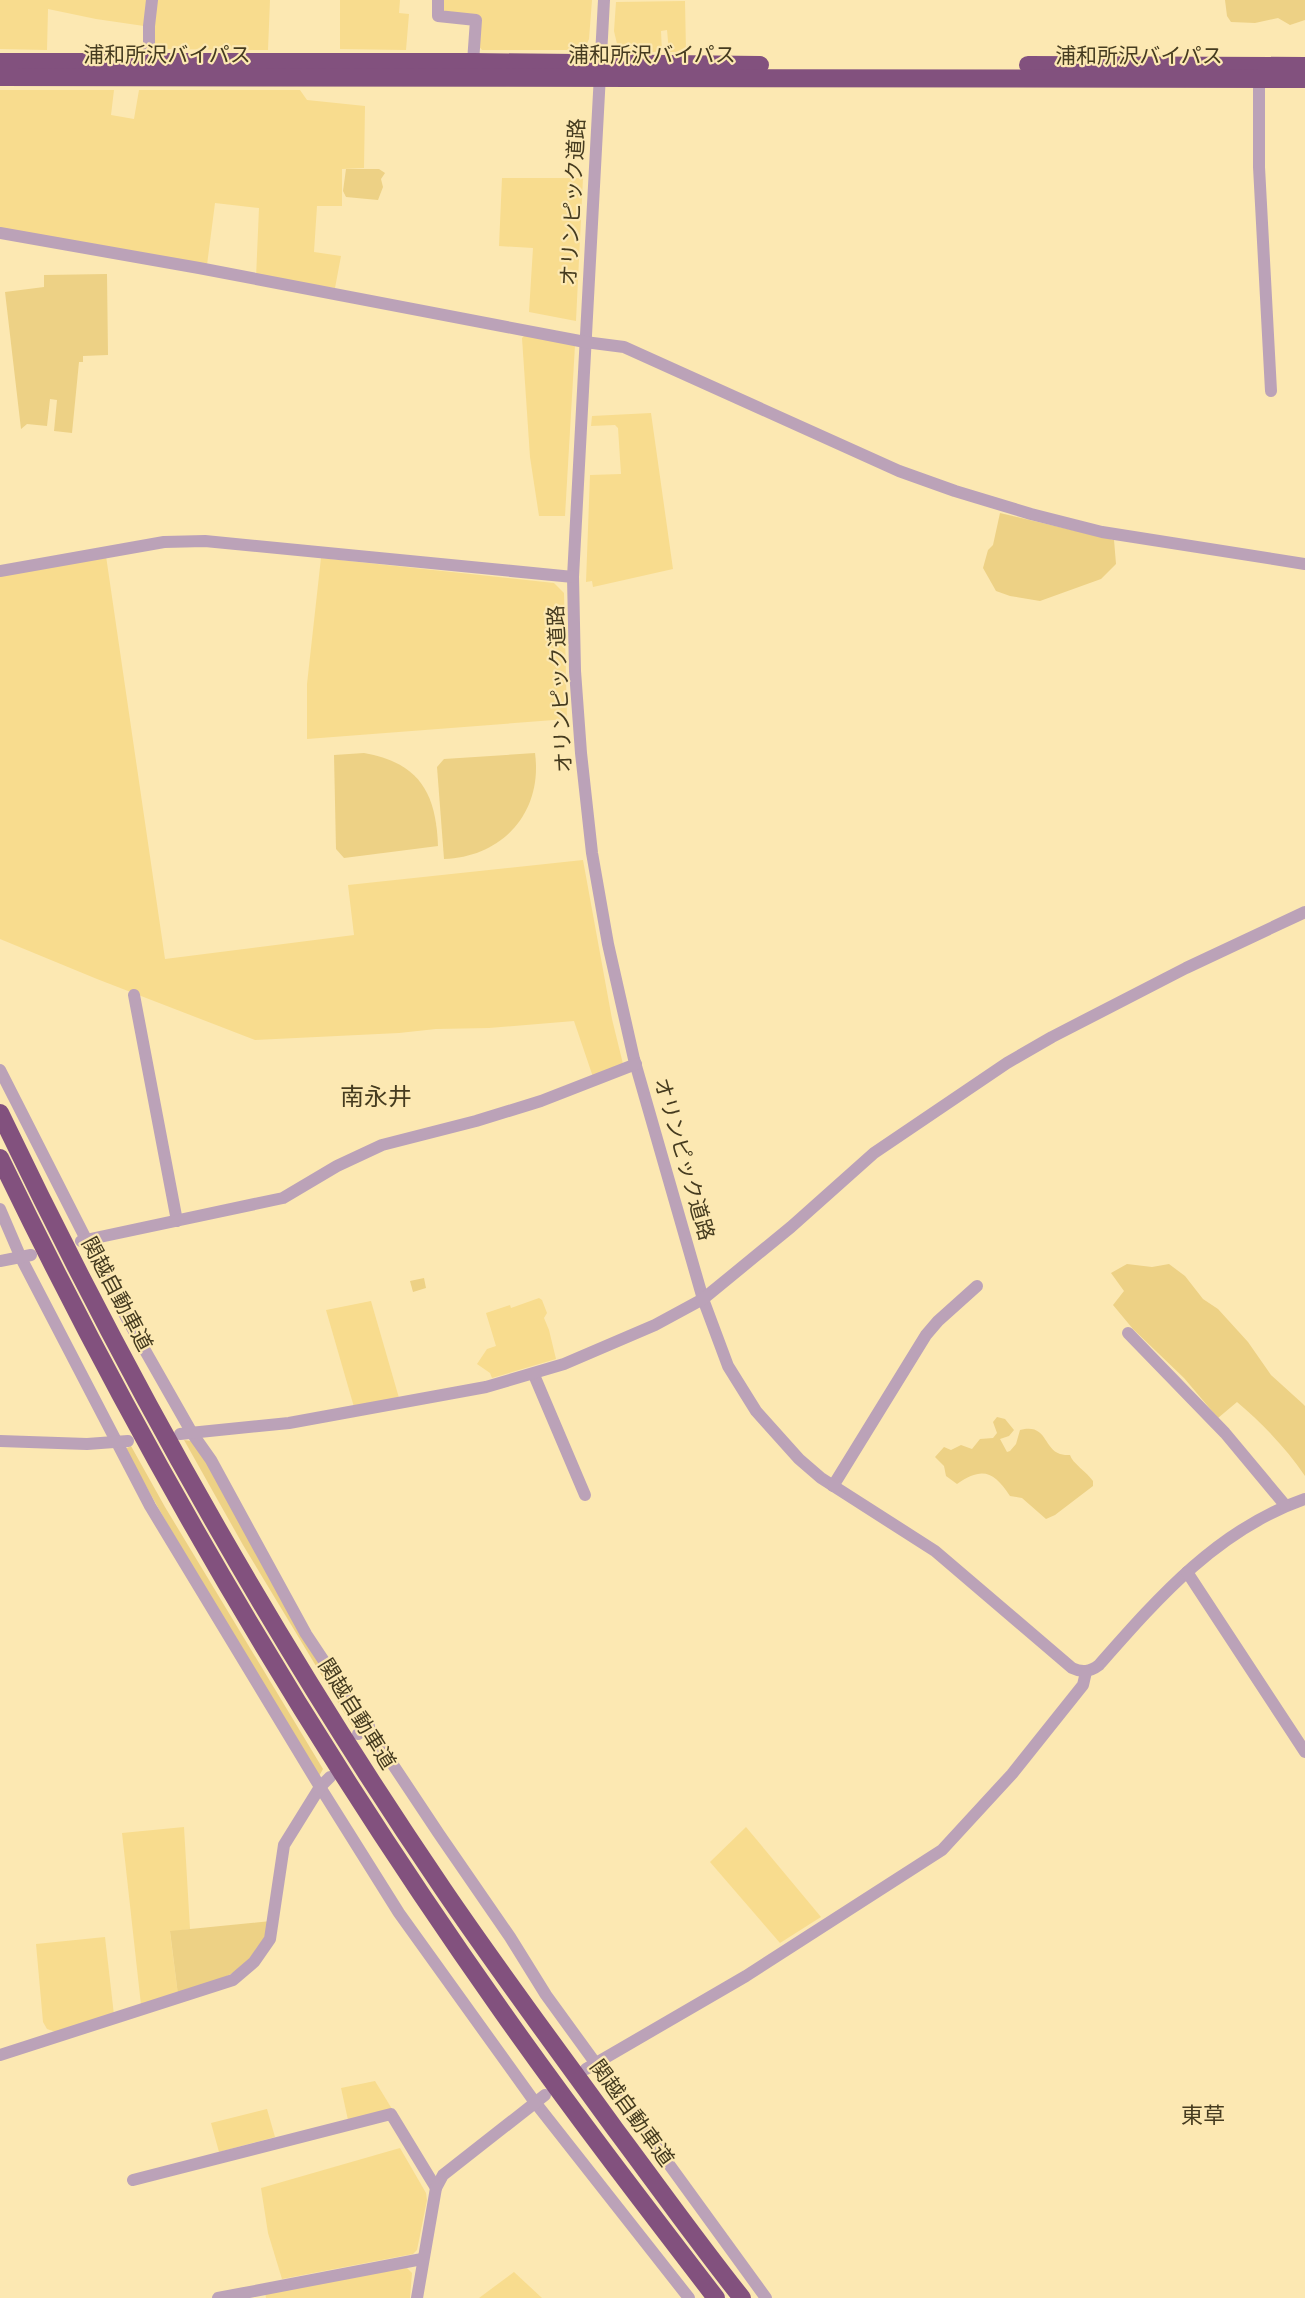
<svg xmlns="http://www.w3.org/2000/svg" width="1305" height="2298" viewBox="0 0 1305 2298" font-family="Raleway,'Noto Sans JP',sans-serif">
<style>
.built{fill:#f8dc8e}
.green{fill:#edd185}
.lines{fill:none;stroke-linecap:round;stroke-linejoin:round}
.minor{stroke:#bba2b8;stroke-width:12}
.highway{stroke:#82517e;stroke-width:18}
.labels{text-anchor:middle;stroke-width:4.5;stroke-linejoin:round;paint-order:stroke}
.street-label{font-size:21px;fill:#453b1f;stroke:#fce8b2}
.neighbourhood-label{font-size:22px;fill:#453b1f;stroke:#fce8b2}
.quarter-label{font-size:24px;fill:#453b1f;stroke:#fce8b2}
</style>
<rect width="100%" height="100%" fill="#fce8b2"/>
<g class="built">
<path d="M0,0H148L144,26L96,19L48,9L47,50L0,49Z"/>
<path d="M155,0H270L268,50L152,49Z"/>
<path d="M340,0H400L399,13L409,14L406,50L340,49Z"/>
<path d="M441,0H592L589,39L585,48L577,50H482L478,45L480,17L443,11Z"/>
<path d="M685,1L686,52H669L667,30L661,31L662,52H631L617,44L614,31L616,2Z"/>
<path d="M0,90H114L111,115L134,119L139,90H300L307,100L365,106L364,168L342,169V206H317L314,252L341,256L335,288L256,278L259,208L215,203L207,265L0,229Z"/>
<path d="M502,178H583L576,321L529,312L533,248L499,246Z"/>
<path d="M525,335L575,345L565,516H539L530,457L522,338Z"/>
<path d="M651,413L673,569L593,587L592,581L586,582L590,475L621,474L618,428L615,425L591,426L592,416Z"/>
<path d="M106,556L165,959L354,935L348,885L583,860L612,1019L623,1064L593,1077L574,1021L489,1028L436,1029L399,1033L255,1040L97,979L0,939V576Z"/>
<path d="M321,558L554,583L564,593L567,719L307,739V684Z"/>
<path d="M539,1298L542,1300L547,1313L544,1318L549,1330L556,1359L492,1378L490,1373L477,1364L487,1349L496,1346L486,1313L510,1305L511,1308Z"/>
<path d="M371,1301L399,1398L354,1407L326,1310Z"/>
<path d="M184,1827L190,1929L170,1932L178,1995L141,2005L122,1833Z"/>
<path d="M746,1827L821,1917L780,1943L710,1862Z"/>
<path d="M105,1937L114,2015L56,2032L47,2029L43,2022L36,1944Z"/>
<path d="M375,2081L392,2109L348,2120L341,2088Z"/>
<path d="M267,2109L275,2137L219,2152L211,2123Z"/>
<path d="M400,2148L426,2193L427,2200L417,2250L413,2254L282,2279L268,2233L261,2188Z"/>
<path d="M405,2266L412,2273L410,2298H266L265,2293Z"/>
<path d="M514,2272L542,2298H479Z"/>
</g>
<g class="green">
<path d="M1225,0H1305V20L1290,25L1278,18L1255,23L1231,22L1227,16Z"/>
<path d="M346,169H379L385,173L381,179L383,187L378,200L346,197L343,191Z"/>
<path d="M107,274L108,355L83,356V362H79L72,433L54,431L57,400L50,399L47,426L27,424L21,429L5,292L44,287V275Z"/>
<path d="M1000,513L1114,540L1116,564L1101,579L1040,601L1010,596L996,591L983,568L988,550L993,545Z"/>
<path d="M364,753C419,763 436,792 438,846L344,858L336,849L334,755Z"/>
<path d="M535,753C543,812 503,857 444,859L437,767L444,759Z"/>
<path d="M1127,1264L1152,1267L1169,1264L1185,1276L1203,1299L1218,1309L1248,1342L1271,1375L1303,1404L1305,1406V1476C1287,1449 1262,1423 1237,1402L1218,1418L1184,1378L1133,1329L1113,1305L1124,1291L1111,1273Z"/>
<path d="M424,1278L426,1288L413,1292L410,1281Z"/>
<path d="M997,1417L1005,1419L1014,1430L1009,1436L1000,1439L1007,1452L1010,1451L1016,1444L1020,1430C1047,1423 1043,1448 1060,1454C1063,1455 1067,1455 1070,1455C1072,1463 1087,1472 1093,1481V1486L1055,1515L1046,1519L1022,1498L1010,1496C994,1472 983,1466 957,1484L946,1476L944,1466L935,1457L944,1447L951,1450L961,1445L972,1449L980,1439L993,1438L997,1433L993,1422Z"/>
<path d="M184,1440L192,1441L198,1447L360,1725L354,1729L243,1545Z"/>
<path d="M131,1446L165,1507L323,1769L318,1778L203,1587L125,1449Z"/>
<path d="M271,1921C255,1973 224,1978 178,1995L170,1931Z"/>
</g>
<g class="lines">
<g class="minor">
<path d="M438,0V16L476,20L473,62"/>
<path d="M604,0L573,577L575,671L581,753L592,853L608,944L634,1059L703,1299L728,1366L756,1411L799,1459L821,1478L935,1551L1072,1668C1082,1673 1090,1672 1099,1665C1158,1598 1218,1529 1305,1499"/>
<path d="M149,62V26L152,0"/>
<path d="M1259,79V167L1271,391"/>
<path d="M0,233L199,268L585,342L624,347L899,471L955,491L1031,514L1102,532L1305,564"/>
<path d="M0,571L164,542L205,541L573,577"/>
<path d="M134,995L177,1221"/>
<path d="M0,1070L122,1310L192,1433L211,1460L306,1634L439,1834L510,1937L546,1995L766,2298"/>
<path d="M0,1209L21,1258L150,1506L320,1787L399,1913L534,2101L689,2298"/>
<path d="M81,1241L283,1198L337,1166L382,1145L476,1121L541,1101L636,1064"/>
<path d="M0,1261L31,1255"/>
<path d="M1128,1333L1225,1433L1285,1505"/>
<path d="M534,1375L585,1495"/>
<path d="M180,1434L289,1423L486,1387L564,1364L655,1325L703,1299L791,1227L874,1153L1007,1063L1052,1037L1186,968L1305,912"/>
<path d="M0,1441L87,1444L128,1441"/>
<path d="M833,1486L926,1335L938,1321L977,1286"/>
<path d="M1187,1572L1305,1752"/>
<path d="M358,1734L369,1725"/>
<path d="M0,2055L233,1980L254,1962L270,1939L284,1845L320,1787L330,1777"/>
<path d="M586,2069L746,1976L942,1850L1012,1774L1083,1685L1086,1672"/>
<path d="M133,2180L391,2114L436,2188"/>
<path d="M218,2298L422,2259"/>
<path d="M417,2298L436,2188L443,2175L545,2095"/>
</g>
<g class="highway">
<path d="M0,62H473L760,65"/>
<path d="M1028,65L1305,66"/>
<path d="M0,77L1305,79"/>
<path d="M0,1113C127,1379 277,1645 443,1889C498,1970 557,2049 615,2129C657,2185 698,2243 742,2298"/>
<path d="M0,1158C143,1455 311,1741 501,2010C570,2108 643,2203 716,2298"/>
</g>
</g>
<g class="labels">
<g class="street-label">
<text x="167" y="62">浦和所沢バイパス</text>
<text x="652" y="62">浦和所沢バイパス</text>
<text x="1139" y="63">浦和所沢バイパス</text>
<text transform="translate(573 202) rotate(-87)" y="7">オリンピック道路</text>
<text transform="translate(560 689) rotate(-93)" y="7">オリンピック道路</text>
<text transform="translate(684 1159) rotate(74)" y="7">オリンピック道路</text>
<text transform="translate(117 1294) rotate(62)" y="7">関越自動車道</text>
<text transform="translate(357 1714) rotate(58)" y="7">関越自動車道</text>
<text transform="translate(632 2113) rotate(54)" y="7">関越自動車道</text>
</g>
<g class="neighbourhood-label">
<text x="1203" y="2123">東草</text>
</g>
<g class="quarter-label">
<text x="376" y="1105">南永井</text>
</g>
</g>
</svg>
